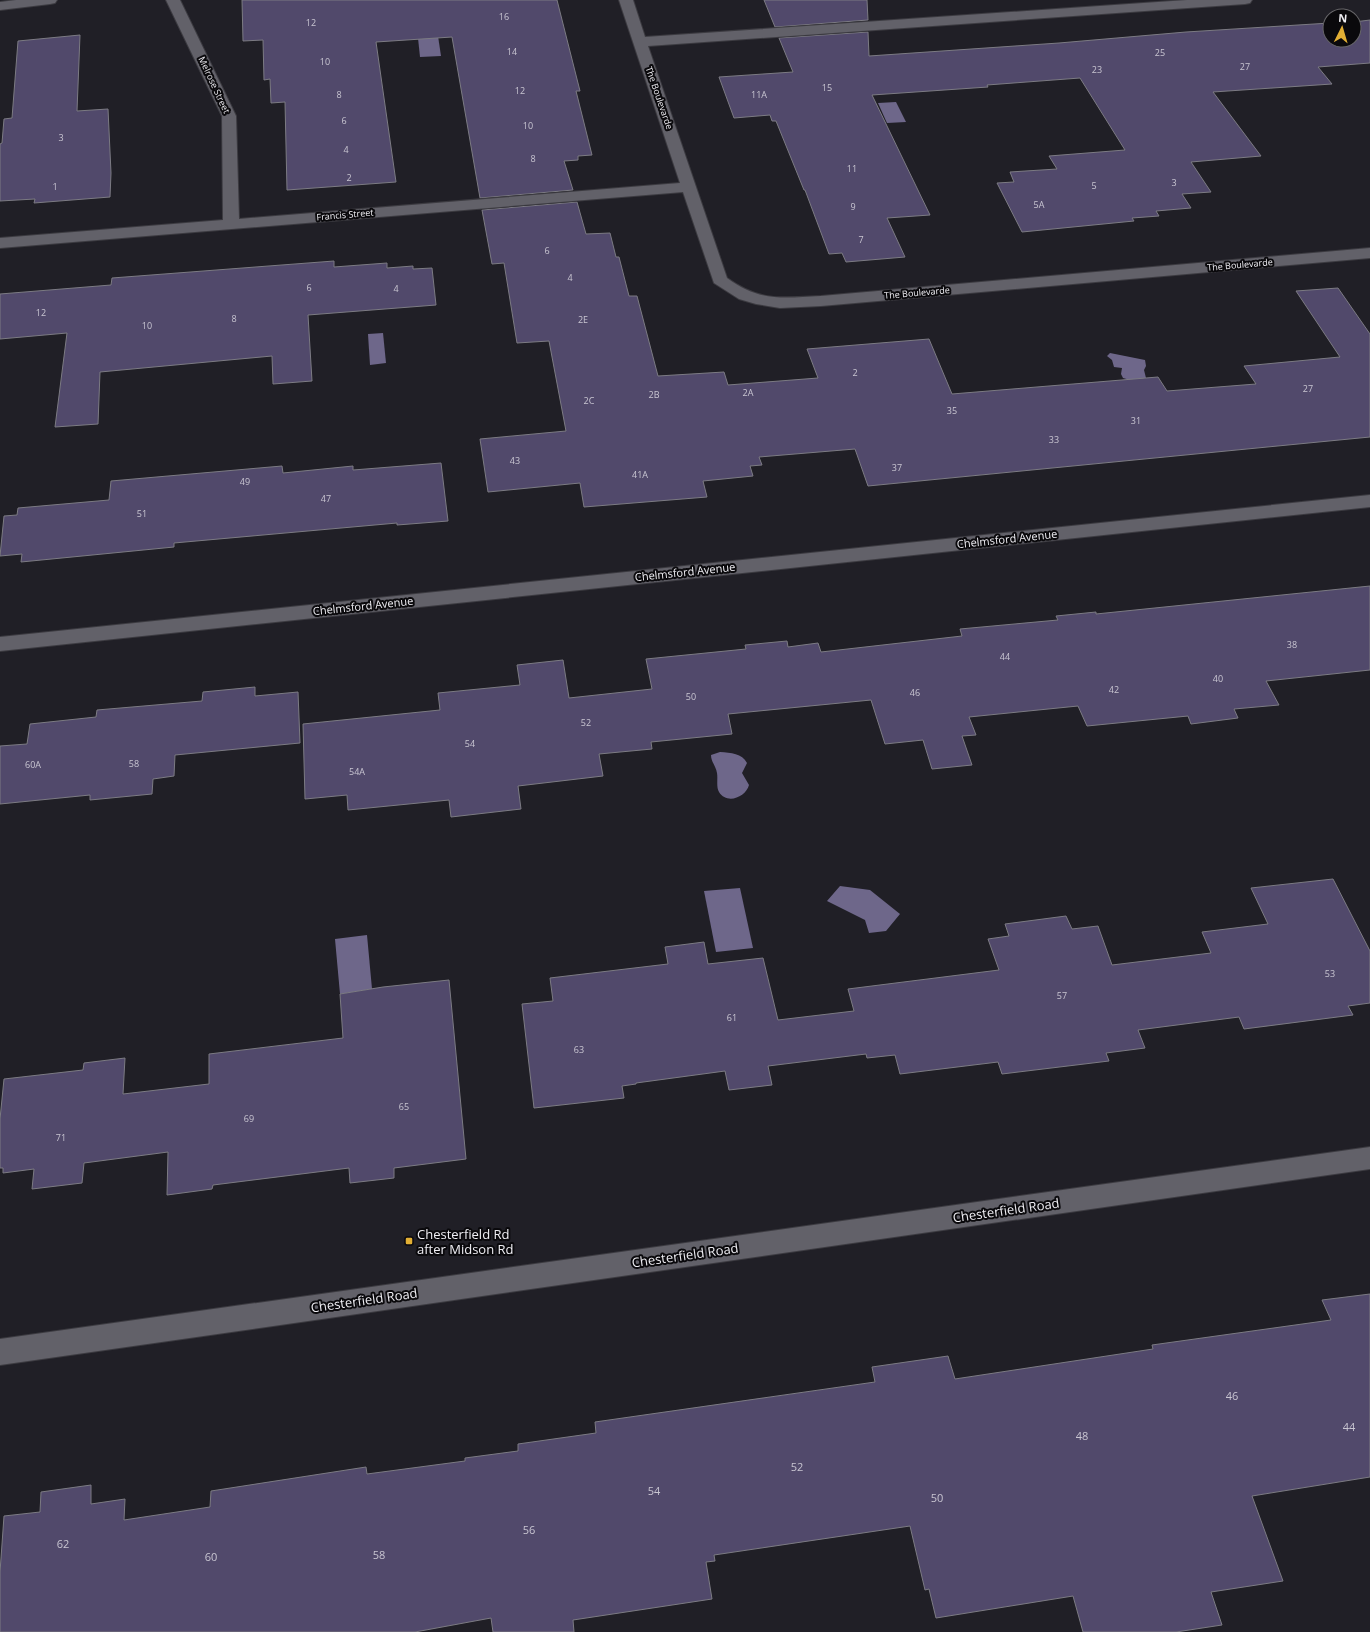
<svg xmlns="http://www.w3.org/2000/svg" width="1370" height="1632" viewBox="0 0 1370 1632" font-family="'Open Sans',sans-serif">
<style>
.water{fill:#6e678a}
.building{fill:#51496b;stroke:#7c7b83}
.lines{fill:none;stroke-linecap:round;stroke-linejoin:round}
.street-casing{stroke:#3c3b41;stroke-width:2}
.secondary-casing{stroke:#3c3b41;stroke-width:2}
.street{fill:#626169;fill-rule:evenodd}
.secondary{fill:#626169;fill-rule:evenodd}
.poi-dot{fill:#e2af34;stroke:#0a090c;stroke-width:1.5}
.labels{text-anchor:middle;stroke-width:4;stroke-linejoin:round;paint-order:stroke}
.number-label{font-size:9px;fill:#c8c5d1}
.far-street-label{font-size:9px;fill:#efeef3;stroke:#0a090c}
.street-label{font-size:11px;fill:#efeef3;stroke:#0a090c}
.near-number-label{font-size:11px;fill:#c8c5d1}
.near-street-label{font-size:13px;fill:#efeef3;stroke:#0a090c}
.near-poi-label{font-size:13px;fill:#efeef3;stroke:#0a090c;text-anchor:start}
</style>
<rect width="100%" height="100%" fill="#201f26"/>
<g class="water">
<path d="M438,36L441,56L420,57L418,38Z"/>
<path d="M896,102L906,122L887,123L878,103Z"/>
<path d="M383,333L386,363L370,365L368,334Z"/>
<path d="M1110,353L1145,360L1146,366L1144,370L1146,378C1137,382 1132,381 1123,378L1121,374L1122,368L1114,367L1112,360L1107,356Z"/>
<path d="M720,752C731,753 742,753 747,763L742,773L749,785C746,797 727,805 719,792C716,787 718,779 717,773C716,766 711,762 711,755Z"/>
<path d="M840,886L870,890L900,914L886,931L869,933L865,920L827,901Z"/>
<path d="M740,888L753,948L716,952L704,891Z"/>
<path d="M367,935L372,989L340,994L335,939Z"/>
</g>
<g class="building">
<path d="M242,0H557L580,91H576L592,155L578,156V160L564,161L573,190L480,198L452,37L376,42L396,182L287,190L285,102L271,103L270,79L264,80L263,40L243,41Z"/>
<path d="M764,0H867L868,20L775,27Z"/>
<path d="M1370,20V63L1318,67L1332,84L1213,92L1261,156L1191,162L1211,192L1182,194L1191,208L1156,211L1159,216L1132,218L1134,221L1022,232L997,183L1014,182L1010,172L1057,169L1049,156L1125,150L1080,78L987,85L988,87L872,95L930,215L887,218L905,257L846,262L842,253L829,254L805,190H804L776,121H772L770,115L734,118L719,77L793,72L779,38L868,32L869,56L1059,43L1186,32L1330,23V40H1354V22Z"/>
<path d="M80,35L77,111L108,109L111,173L110,197L34,203L35,199L0,201V144L2,143L4,119L12,118L18,41Z"/>
<path d="M577,202L586,234L610,233L616,257H619L629,296H637L658,376L724,372L728,385L818,378L807,349L929,339L952,394L1158,377L1167,391L1256,384L1244,366L1340,357L1296,291L1338,288L1370,334V437L868,486L855,449L759,457L762,465L750,466L753,476L703,481L707,497L584,507L580,483L488,492L480,439L566,431L549,341L517,343L504,263L492,264L482,210Z"/>
<path d="M334,261V267L387,263V268L413,266V269L432,268L436,305L308,315L312,381L273,384L272,356L100,372L98,424L55,427L67,333L0,339V294L111,285L112,278Z"/>
<path d="M441,463L448,521L397,525V523L174,543V547L21,562L22,554L0,556L4,516L17,515L18,508L109,500L111,481L282,466L283,473L353,466V470Z"/>
<path d="M1370,586V670L1266,681L1279,705L1234,709L1238,718L1191,724L1188,716L1087,726L1078,706L969,717L976,735L962,736L972,765L932,769L923,740L885,744L871,700L728,714L732,734L651,742L652,749L599,754L603,776L518,786L521,809L451,817L449,800L348,810L347,795L305,799L303,724L440,710L438,693L520,685L517,665L563,660L569,698L652,689L646,659L746,649L745,645L787,641L788,647L818,643L821,652L962,636L960,629L1058,620L1056,616L1096,612V614Z"/>
<path d="M255,687V696L298,692L300,743L175,755L174,776L153,779L152,794L90,800V795L0,804V746L27,744L30,724L96,717L97,710L202,701L203,692Z"/>
<path d="M1333,879L1370,951V1003L1348,1006L1353,1015L1244,1029L1239,1017L1138,1030L1145,1048L1106,1053L1109,1061L1002,1074L998,1062L900,1074L895,1055L867,1058L866,1054L768,1066L772,1085L729,1090L725,1071L636,1083V1084L622,1086L624,1098L534,1108L522,1004L553,1001L550,978L668,964L665,947L704,942L708,964L763,958L778,1020L854,1011L848,989L999,970L988,939L1009,936L1005,924L1066,916L1072,929L1098,926L1112,965L1211,953L1202,932L1268,924L1251,888Z"/>
<path d="M449,980L466,1159L394,1168V1178L350,1183L349,1168L213,1185L212,1189L167,1195L168,1152L84,1163L82,1183L32,1189L34,1169L3,1173V1168H0V1119L4,1079L83,1070L84,1063L125,1058L123,1094L209,1084V1054L343,1038L340,994L383,987Z"/>
<path d="M1370,1294V1477L1252,1496L1283,1581L1211,1592L1222,1625L1176,1632H1083L1073,1596L936,1618L929,1589L925,1590L910,1526L714,1555L715,1561L706,1562L712,1599L573,1620L574,1632H493L491,1618L415,1632H0V1572L4,1516L40,1512L41,1492L91,1485V1504L125,1499L124,1520L210,1507L211,1491L366,1467L367,1474L465,1461V1458L518,1451V1444L596,1433L595,1422L875,1382L872,1367L948,1356L955,1379L1153,1349L1152,1345L1331,1320L1322,1300Z"/>
</g>
<g class="lines">
<g class="street-casing">
<g id="street">
<path d="M16,0H57L55,3L50,4L0,10V2Z"/>
<path d="M166,0H180L236,116L239,219L680,183L619,0H633L645,37L1187,0H1252L1250,3L1245,4L648,46L727,278C760,302 782,298 821,296L1370,248V258L821,306L780,308L756,304L739,299L714,283L683,192L0,248V238L223,220L222,116Z"/>
<path d="M1370,495V507L0,651V637Z"/>
</g>
</g>
<g class="secondary-casing">
<path id="secondary" d="M1370,1147V1169L0,1365V1339Z"/>
</g>
<use href="#street" class="street"/>
<use href="#secondary" class="secondary"/>
</g>
<rect class="poi-dot" x="405" y="1237" width="8" height="8" rx="2"/>
<g class="labels">
<g class="number-label">
<text x="504" y="20">16</text>
<text x="311" y="26">12</text>
<text x="512" y="55">14</text>
<text x="1160" y="56">25</text>
<text x="325" y="65">10</text>
<text x="1245" y="70">27</text>
<text x="1097" y="73">23</text>
<text x="827" y="91">15</text>
<text x="520" y="94">12</text>
<text x="339" y="98">8</text>
<text x="759" y="98">11A</text>
<text x="344" y="124">6</text>
<text x="528" y="129">10</text>
<text x="61" y="141">3</text>
<text x="346" y="153">4</text>
<text x="533" y="162">8</text>
<text x="852" y="172">11</text>
<text x="349" y="181">2</text>
<text x="1174" y="186">3</text>
<text x="1094" y="189">5</text>
<text x="55" y="190">1</text>
<text x="1039" y="208">5A</text>
<text x="853" y="210">9</text>
<text x="861" y="243">7</text>
<text x="547" y="254">6</text>
<text x="570" y="281">4</text>
<text x="309" y="291">6</text>
<text x="396" y="292">4</text>
<text x="41" y="316">12</text>
<text x="234" y="322">8</text>
<text x="583" y="323">2E</text>
<text x="147" y="329">10</text>
<text x="855" y="376">2</text>
<text x="1308" y="392">27</text>
<text x="748" y="396">2A</text>
<text x="654" y="398">2B</text>
<text x="589" y="404">2C</text>
<text x="952" y="414">35</text>
<text x="1136" y="424">31</text>
<text x="1054" y="443">33</text>
<text x="515" y="464">43</text>
<text x="897" y="471">37</text>
<text x="640" y="478">41A</text>
<text x="245" y="485">49</text>
<text x="326" y="502">47</text>
<text x="142" y="517">51</text>
<text x="1292" y="648">38</text>
<text x="1005" y="660">44</text>
<text x="1218" y="682">40</text>
<text x="1114" y="693">42</text>
<text x="915" y="696">46</text>
<text x="691" y="700">50</text>
<text x="586" y="726">52</text>
<text x="470" y="747">54</text>
<text x="134" y="767">58</text>
<text x="33" y="768">60A</text>
<text x="357" y="775">54A</text>
<text x="1330" y="977">53</text>
<text x="1062" y="999">57</text>
<text x="732" y="1021">61</text>
<text x="579" y="1053">63</text>
<text x="404" y="1110">65</text>
<text x="249" y="1122">69</text>
<text x="61" y="1141">71</text>
</g>
<g class="far-street-label">
<text transform="translate(214 85) rotate(65)" y="3">Melrose Street</text>
<text transform="translate(659 98) rotate(71)" y="3">The Boulevarde</text>
<text transform="translate(345 215) rotate(-5)" y="3">Francis Street</text>
<text transform="translate(1240 265) rotate(-5)" y="3">The Boulevarde</text>
<text transform="translate(917 293) rotate(-5)" y="3">The Boulevarde</text>
</g>
<g class="street-label">
<text transform="translate(1007 539) rotate(-6)" y="4">Chelmsford Avenue</text>
<text transform="translate(685 572) rotate(-6)" y="4">Chelmsford Avenue</text>
<text transform="translate(363 606) rotate(-6)" y="4">Chelmsford Avenue</text>
</g>
<g class="near-number-label">
<text x="1232" y="1400">46</text>
<text x="1349" y="1431">44</text>
<text x="1082" y="1440">48</text>
<text x="797" y="1471">52</text>
<text x="654" y="1495">54</text>
<text x="937" y="1502">50</text>
<text x="529" y="1534">56</text>
<text x="63" y="1548">62</text>
<text x="379" y="1559">58</text>
<text x="211" y="1561">60</text>
</g>
<g class="near-street-label">
<text transform="translate(1006 1210) rotate(-8)" y="5">Chesterfield Road</text>
<text transform="translate(685 1255) rotate(-8)" y="5">Chesterfield Road</text>
<text transform="translate(364 1300) rotate(-8)" y="5">Chesterfield Road</text>
</g>
<g class="near-poi-label">
<text x="417" y="1239">Chesterfield Rd<tspan x="417" dy="15">after Midson Rd</tspan></text>
</g>
</g>
<g transform="translate(1342 28) rotate(5)"><circle r="19" fill="#0a090c" stroke="#666568"/>
<path d="M0-3L7 15L0 10L-7 15Z" fill="#e2af34"/>
<text y="-6" font-size="11" font-weight="bold" text-anchor="middle" fill="#efeef3">N</text>
</g>
</svg>
